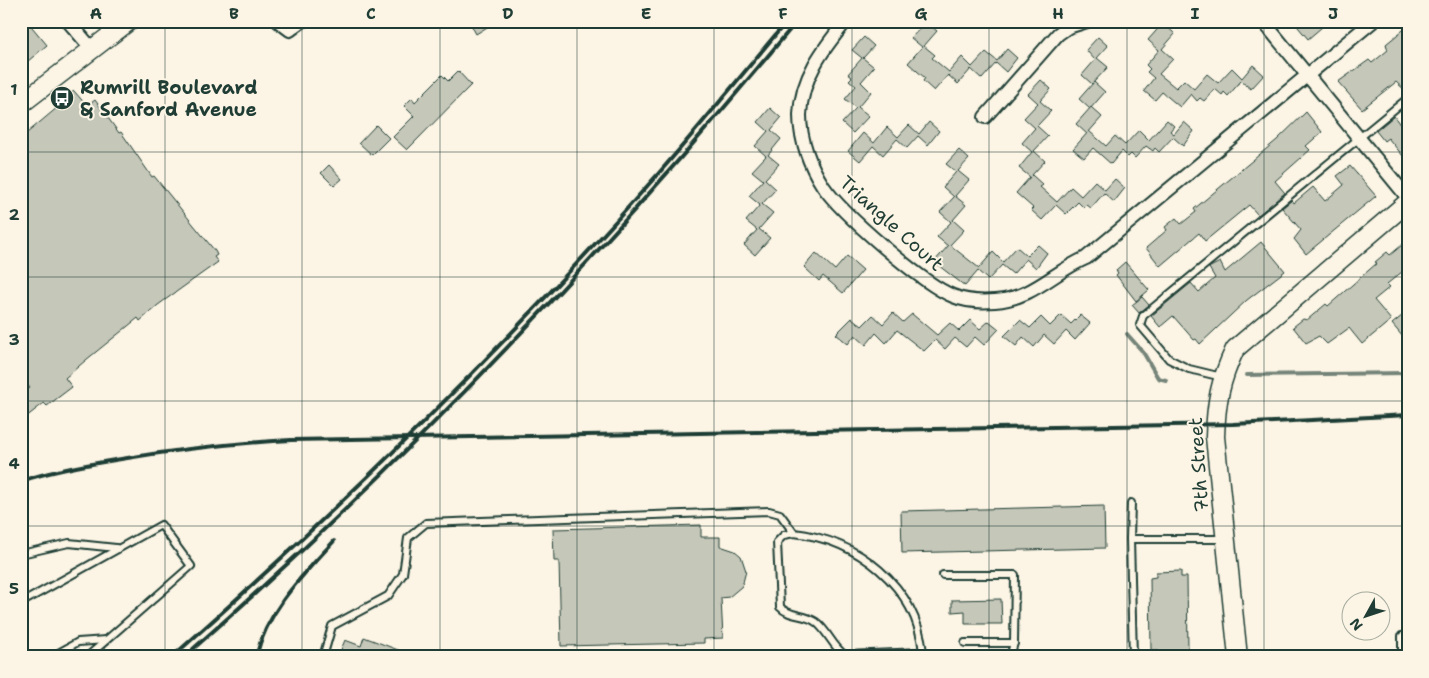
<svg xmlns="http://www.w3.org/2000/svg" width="1429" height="678" viewBox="0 0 1429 678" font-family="'Shantell Sans',sans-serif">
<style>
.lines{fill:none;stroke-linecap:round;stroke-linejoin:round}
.stream{stroke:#758479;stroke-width:4}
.building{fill:#c5c7b9;stroke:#1f3d34}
.lane-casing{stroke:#1f3d34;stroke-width:10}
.street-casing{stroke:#1f3d34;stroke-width:16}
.secondary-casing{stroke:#1f3d34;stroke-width:21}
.lane{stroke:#fcf5e5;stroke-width:6}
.street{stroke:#fcf5e5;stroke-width:12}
.secondary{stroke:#fcf5e5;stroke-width:18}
.rail{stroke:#1f3d34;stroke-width:4}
.grid{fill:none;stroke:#1f3d34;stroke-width:1;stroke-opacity:0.55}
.labels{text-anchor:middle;stroke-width:4;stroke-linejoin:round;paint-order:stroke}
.poi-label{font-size:19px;font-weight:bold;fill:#1f3d34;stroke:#fcf5e5;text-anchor:start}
.street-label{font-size:19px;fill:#1f3d34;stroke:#fcf5e5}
.neatline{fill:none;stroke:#1f3d34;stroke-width:2}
.grid-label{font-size:16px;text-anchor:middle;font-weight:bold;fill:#1f3d34}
</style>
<rect width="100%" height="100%" fill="#fcf5e5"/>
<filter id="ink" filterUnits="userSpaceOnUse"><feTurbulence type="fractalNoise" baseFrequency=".02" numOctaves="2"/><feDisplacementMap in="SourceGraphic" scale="10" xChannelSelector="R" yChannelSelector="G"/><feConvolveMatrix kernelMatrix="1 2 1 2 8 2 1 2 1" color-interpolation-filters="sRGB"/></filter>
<g filter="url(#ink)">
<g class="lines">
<g class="stream">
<path d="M1127,334L1143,352L1158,378L1166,380"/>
<path d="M1247,375L1408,373"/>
</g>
</g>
<g class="building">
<path d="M21,21H27L47,45L21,67Z"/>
<path d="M469,21H497L476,34Z"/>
<path d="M1293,21H1329L1308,39Z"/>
<path d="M926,22L937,31L924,46L935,55L932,58L949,72L962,57L972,67L986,52L997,61L1007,49L1017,58L1006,72L996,63L982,79L971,69L958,84L948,75L934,91L923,81L925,78L908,63L922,47L911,38Z"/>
<path d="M1163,23L1175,34L1162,49L1173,59L1159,74L1176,88L1184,80L1194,89L1207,74L1218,83L1232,68L1242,78L1253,65L1264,75L1251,89L1241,81L1228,96L1224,92L1222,95L1215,89L1204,101L1200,98L1197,101L1191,94L1180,107L1162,92L1155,100L1144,91L1154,78L1147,72L1150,69L1146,65L1159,50L1148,40Z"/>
<path d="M1408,26V93L1396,82L1362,109L1338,82L1369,60L1372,63L1388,50L1386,44Z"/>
<path d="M864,37L874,46L863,58L874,67L861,82L871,92L858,107L869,116L853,133L842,123L856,108L845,99L856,86L849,80L852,77L848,74L862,58L852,50Z"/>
<path d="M1098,37L1108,46L1097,58L1108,67L1092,84L1082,75L1095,60L1086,50Z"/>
<path d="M458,71L471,85L407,150L393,137L414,116L404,106L412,98L415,102L442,75L448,81Z"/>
<path d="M1041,80L1051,89L1040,101L1051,111L1037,126L1048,136L1034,151L1045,161L1032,175L1043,185L1040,187L1057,202L1071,187L1081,196L1095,181L1105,190L1115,179L1125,188L1114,202L1104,193L1091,208L1087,205L1084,208L1078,202L1066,214L1056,205L1042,220L1031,210L1033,208L1016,193L1030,177L1019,168L1032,152L1022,143L1035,128L1024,118L1038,103L1028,94Z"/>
<path d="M1094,82L1105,92L1090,109L1079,99Z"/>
<path d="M74,91L87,106L95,100L119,133L121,132L152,177L154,176L215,251L217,255L214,257L218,262L158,305L140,321L138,318L86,360L65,378L72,387L47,406L44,403L21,421V395L30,388L21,377V138L58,107L65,100L64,99Z"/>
<path d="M1091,107L1102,117L1087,134L1076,124Z"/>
<path d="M770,108L781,118L771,130L781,139L768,155L779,164L765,179L776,189L762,204L773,213L759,229L770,238L755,255L744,245L757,230L746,221L760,205L749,196L763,180L752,171L766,156L755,146L768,131L758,122Z"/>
<path d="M1306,112L1322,132L1306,146L1310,150L1275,181L1285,193L1258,215L1249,205L1205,241L1199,233L1160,266L1146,248L1167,230L1165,227L1176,218L1181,224L1196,212L1194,209L1277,140Z"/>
<path d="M1394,116L1408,136V162L1388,138L1384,141L1376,131Z"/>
<path d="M1167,120L1174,126L1170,131L1174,134L1184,122L1194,131L1183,146L1173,137L1159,152L1155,148L1153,151L1146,146L1135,158L1131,154L1128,157L1122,151L1111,164L1093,148L1084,158L1073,149L1089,131L1106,146L1115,136L1125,145L1139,130L1149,140Z"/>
<path d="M929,122L939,131L928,145L918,136L907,148L897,139L883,155L873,146L860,161L848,151L863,133L874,143L887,127L898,137L909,125L919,134Z"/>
<path d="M376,125L389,138L372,155L359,143Z"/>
<path d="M959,150L969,159L958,171L969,180L955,196L966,205L953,220L964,230L950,245L979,268L993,252L1003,262L1017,247L1027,256L1038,245L1047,253L1036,268L1026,259L1013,274L1002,265L988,280L978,271L965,286L934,262L948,246L937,237L951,222L940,212L954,197L943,187L956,172L946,164Z"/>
<path d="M329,165L342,179L334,186L321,173Z"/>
<path d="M1350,166L1376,196L1306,254L1294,239L1301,230L1282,208L1292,200L1294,203L1313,187L1325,201L1344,185L1337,176Z"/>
<path d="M1408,240V267L1387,284L1390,287L1374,300L1391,320L1362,344L1349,328L1327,344L1319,336L1306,343L1293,327L1303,319L1307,320L1326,304L1328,306L1377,263L1375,262L1387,252L1390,255Z"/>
<path d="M1261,242L1285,271L1247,300L1200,344L1196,339L1194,340L1173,316L1160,327L1151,316L1191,283L1199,292L1215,278L1209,268L1210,267L1220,262L1225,272Z"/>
<path d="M816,253L835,270L847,256L863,270L843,293L823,276L819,281L804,267Z"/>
<path d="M1125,262L1149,290L1136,301L1116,275L1118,273L1116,270Z"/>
<path d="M1142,297L1149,305L1139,313L1132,305Z"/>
<path d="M1408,311V343L1392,324Z"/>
<path d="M893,313L903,322L912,314L937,335L950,323L959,331L970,320L980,329L989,321L999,329L984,345L975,337L966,347L955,338L945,349L935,340L924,351L897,330L886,343L876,333L866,345L855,335L848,344L836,334L852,318L862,326L873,315L883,324Z"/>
<path d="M1061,315L1071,324L1080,315L1090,323L1075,340L1066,331L1054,344L1044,335L1034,347L1023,337L1016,346L1004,336L1020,320L1030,328L1041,317L1050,326Z"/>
<path d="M1104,506L1105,548L902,553L901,511Z"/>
<path d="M701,525V537H720V546L735,551L741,556L746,571L742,586L729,597L721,598L723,638L704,639V643L561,646L559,561H554L553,529Z"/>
<path d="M1181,571V577H1187L1188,650H1182L1183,657H1158V650H1151L1150,578L1156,577V572Z"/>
<path d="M1001,599L1002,624H965V611L952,612V600Z"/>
<path d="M364,637L414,656L413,657H338L345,640L361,646Z"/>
</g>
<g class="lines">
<g class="lane-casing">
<g id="lane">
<path d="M1222,377L1189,369L1169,359L1140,325L1143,316L1408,98"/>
<path d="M794,533C857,540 916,585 923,652L845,655C833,648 828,631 816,622C805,614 789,617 780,607L777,542L784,535Z"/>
<path d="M1130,539L1131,503"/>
<path d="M21,554L69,543L116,548"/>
<path d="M943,575H1015L1014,643L1010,657"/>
<path d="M21,603L161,525L191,566L87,657"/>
<path d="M965,643H1014"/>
<path d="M51,657L78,642L106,640"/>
<path d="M323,657L332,626L388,596L403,574L408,538L426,523L769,511L780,514L794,533"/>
<path d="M1133,657L1130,539H1224"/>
<path d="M1402,657V636L1408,635"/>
</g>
</g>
<g class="street-casing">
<g id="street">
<path d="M68,21L92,49"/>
<path d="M278,21L290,30L302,21"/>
<path d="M846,21C823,49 801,78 800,115C800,140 810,166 823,186C841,213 924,285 953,296C965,301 982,302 995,301C1034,298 1053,272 1086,258L1373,21"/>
<path d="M1263,21L1408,198"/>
<path d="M985,117L1058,34L1068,27L1087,21"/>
</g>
</g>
<g class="secondary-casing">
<g id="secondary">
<path d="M21,104L129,21"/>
<path d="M1238,657L1215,437C1216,402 1220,381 1235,349L1408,202"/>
</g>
</g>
<use href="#lane" class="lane"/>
<use href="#street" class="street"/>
<use href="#secondary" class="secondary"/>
<g class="rail">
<path d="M21,481C51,471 84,465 115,460C174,450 232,443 291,440L1233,424L1408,415"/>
<path d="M193,649C412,457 612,245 797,21"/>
<path d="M172,657C343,506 507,345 658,174C702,124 744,72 787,21"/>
<path d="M256,657C267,610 303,575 334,541"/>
</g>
</g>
</g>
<path class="grid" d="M165,21V657M302,21V657M440,21V657M577,21V657M714,21V657M852,21V657M989,21V657M1127,21V657M1264,21V657M21,152H1408M21,277H1408M21,401H1408M21,526H1408"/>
<defs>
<g id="bus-disc" transform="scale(1.25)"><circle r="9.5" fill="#1f3d34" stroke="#fcf5e5"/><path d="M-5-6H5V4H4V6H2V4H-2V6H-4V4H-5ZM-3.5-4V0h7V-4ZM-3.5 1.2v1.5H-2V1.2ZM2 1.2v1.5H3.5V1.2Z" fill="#fff"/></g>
</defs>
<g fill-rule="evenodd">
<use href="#bus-disc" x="62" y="98"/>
</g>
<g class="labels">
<g class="poi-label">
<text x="80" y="94">Rumrill Boulevard<tspan x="80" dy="22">&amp; Sanford Avenue</tspan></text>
</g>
<g class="street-label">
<text transform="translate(892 223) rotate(42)" y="7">Triangle Court</text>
<text transform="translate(1198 465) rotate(-94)" y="7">7th Street</text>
</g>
</g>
<rect width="1429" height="678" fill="none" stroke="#fcf5e5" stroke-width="55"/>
<g transform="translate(1366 616) rotate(230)"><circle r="24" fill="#fcf5e5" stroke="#a4ab9e"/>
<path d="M0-4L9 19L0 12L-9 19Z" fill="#1f3d34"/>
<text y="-8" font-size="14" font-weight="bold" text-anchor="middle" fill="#1f3d34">N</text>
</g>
<rect x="28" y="28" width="1374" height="622" class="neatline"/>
<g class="grid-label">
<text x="96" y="19">A</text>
<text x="234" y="19">B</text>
<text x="371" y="19">C</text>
<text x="508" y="19">D</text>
<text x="646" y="19">E</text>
<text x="783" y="19">F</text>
<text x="921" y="19">G</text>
<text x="1058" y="19">H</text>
<text x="1195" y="19">I</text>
<text x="1333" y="19">J</text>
<text x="14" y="95">1</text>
<text x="14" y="220">2</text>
<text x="14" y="345">3</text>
<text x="14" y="469">4</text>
<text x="14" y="594">5</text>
</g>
</svg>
